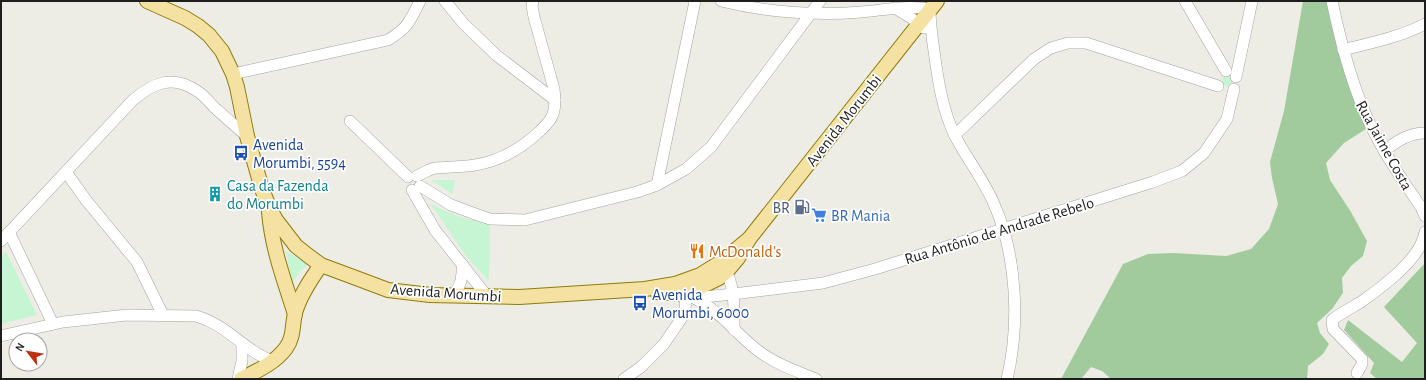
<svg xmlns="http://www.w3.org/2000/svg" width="1426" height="380" viewBox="0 0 1426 380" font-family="'Alegreya Sans',sans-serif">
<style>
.forest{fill:#a1cb9d}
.park{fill:#c5f5d2}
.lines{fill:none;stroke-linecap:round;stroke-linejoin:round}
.minor-casing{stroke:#a2a2a2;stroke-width:12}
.major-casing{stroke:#8d7c0b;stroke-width:16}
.minor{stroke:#fff;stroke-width:11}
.major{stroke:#f5e2a3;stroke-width:14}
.labels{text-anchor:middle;stroke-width:3.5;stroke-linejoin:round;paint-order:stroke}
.street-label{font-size:16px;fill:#1e1e1e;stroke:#fff}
.transit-label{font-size:16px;fill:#164399;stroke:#fff;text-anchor:start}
.culture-label{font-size:16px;fill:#0d838f;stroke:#fff;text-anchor:start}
.service-label{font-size:16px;fill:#4e5e75;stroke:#fff;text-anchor:end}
.shop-label{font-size:16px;fill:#366cbe;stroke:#fff;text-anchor:start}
.food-label{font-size:16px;fill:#c56008;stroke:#fff;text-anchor:start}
</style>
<rect width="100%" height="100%" fill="#eeede5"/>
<g class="forest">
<path d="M1303,1H1327C1336,48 1346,85 1366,129L1344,143L1326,163L1330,180L1351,212L1367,241L1363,256L1351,266L1342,278L1343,293L1332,309L1317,323L1320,333L1329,344L1323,354L1308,366L1307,379H1111L1102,371L1091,367L1081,379H1061L1123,264L1148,254L1173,253L1226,256L1251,249L1269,229L1278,204L1272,178L1270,162L1284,111Z"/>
<path d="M1425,263V379H1377L1370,373L1374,363L1344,330L1348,320L1402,362L1417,343L1384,307Z"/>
</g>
<g class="park">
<circle cx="1227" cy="81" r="5"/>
<path d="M432,180H455L452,194Z"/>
<path d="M430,203C449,214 467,220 490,224L489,281L466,256Z"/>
<path d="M286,251L307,264L306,266L300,271L292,283Z"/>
<path d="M6,252L37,315L1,324V257Z"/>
</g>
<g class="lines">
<g class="minor-casing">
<g id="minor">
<path d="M445,1L463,23L496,55L555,100"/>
<path d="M721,1C765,12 816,16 861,12C884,10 907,5 930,9C930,23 932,37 934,51C938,80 942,109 955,136C967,159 984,180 994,204C1017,255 1020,325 1007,379"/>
<path d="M1185,1L1226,71"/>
<path d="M1332,1C1341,44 1352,87 1371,126C1385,155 1403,181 1421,207L1425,216"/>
<path d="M895,8L910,17L924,28"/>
<path d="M1343,50C1371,43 1400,37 1425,24"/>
<path d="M233,74L388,40C408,28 410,21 420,1"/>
<path d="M1236,77L1252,1"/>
<path d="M350,121L408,177"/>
<path d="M955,135L1034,59L1051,48L1068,43H1086L1218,86"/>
<path d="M1384,151C1397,141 1409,133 1425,133"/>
<path d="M66,172L86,200L137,262L163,315"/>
<path d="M417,176L429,170L435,168C449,167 462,167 475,165C500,161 522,148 540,131C545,126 551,121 553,114C556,106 555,97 554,89L534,17L532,6L533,1"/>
<path d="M657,185L695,1"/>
<path d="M420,186L451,205L478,215L490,219L525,220L637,192L657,185L686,169L711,147L820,1"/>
<path d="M412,190L435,230L486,295"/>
<path d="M9,232L53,324"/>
<path d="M1,241L133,100C153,83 173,74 197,91C204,95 209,102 215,108C225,117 236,127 247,136"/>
<path d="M722,265C736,285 734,306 734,330"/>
<path d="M686,294L703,297L733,294L823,283L875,269L1153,182L1182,171L1204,153L1227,119L1234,89"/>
<path d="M455,295L461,281L463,265"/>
<path d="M692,297C720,310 733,331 756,349C773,363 796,371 816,379"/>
<path d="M1,336L63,322L127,315L196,316C228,325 243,350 272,361"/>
<path d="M1357,373L1362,364V359L1333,329L1332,320C1341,313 1351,308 1361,302C1382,287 1421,259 1425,232"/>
<path d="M238,379L242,361V343"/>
<path d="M624,379L641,367L664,344L683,316L685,310L686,294"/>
</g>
</g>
<g class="major-casing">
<g id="major">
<path d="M147,1L185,18L198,26L209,35L222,51L233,74L237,87L247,136L262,189L269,207L276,220L296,246L310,257L321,265L348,275L388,290L430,295L519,297L645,289L675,284L700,275L721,262L749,239"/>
<path d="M269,212C272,248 284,280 295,314"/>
<path d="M657,292L686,294L719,278L727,271L738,258L749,239L937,1"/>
<path d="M241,379C257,371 275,363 286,348C294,337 292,326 295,313C300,295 311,279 321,265"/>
</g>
</g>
<use href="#minor" class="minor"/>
<use href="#major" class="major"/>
</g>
<defs>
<g id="bus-bare" transform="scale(1.2)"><path d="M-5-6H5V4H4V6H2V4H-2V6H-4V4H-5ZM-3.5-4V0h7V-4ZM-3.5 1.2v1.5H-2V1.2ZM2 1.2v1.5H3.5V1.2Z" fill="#1a4fb4" stroke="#fff" stroke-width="2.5" paint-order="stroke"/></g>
<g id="building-bare" transform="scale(1.2)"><path d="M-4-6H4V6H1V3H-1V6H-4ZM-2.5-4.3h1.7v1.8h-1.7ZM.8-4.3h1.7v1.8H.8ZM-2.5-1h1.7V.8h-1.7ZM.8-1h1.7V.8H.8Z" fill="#0f9aa8" stroke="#fff" stroke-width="2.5" paint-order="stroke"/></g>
<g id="fuel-bare" transform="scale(1.2)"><path d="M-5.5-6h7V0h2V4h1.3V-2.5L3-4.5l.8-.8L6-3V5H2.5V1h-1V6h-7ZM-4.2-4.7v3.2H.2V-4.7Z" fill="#5c6f8a" stroke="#fff" stroke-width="2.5" paint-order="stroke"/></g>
<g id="supermarket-bare" transform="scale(1.2)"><path d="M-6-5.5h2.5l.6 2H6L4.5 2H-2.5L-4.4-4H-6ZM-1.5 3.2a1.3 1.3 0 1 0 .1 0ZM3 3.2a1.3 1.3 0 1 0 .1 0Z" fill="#3f7fe0" stroke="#fff" stroke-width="2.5" paint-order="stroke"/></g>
<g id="restaurant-bare" transform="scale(1.2)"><path d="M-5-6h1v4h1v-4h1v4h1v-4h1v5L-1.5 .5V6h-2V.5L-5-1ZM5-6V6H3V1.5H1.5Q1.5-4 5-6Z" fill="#e8710a" stroke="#fff" stroke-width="2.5" paint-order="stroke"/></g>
</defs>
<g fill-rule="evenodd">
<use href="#bus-bare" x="241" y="153"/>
<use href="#building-bare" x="215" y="194"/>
<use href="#fuel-bare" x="802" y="207"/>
<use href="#supermarket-bare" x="819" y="215"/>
<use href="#restaurant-bare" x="697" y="251"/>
<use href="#bus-bare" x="640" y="303"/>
</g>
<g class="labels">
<g class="street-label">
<text transform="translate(843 120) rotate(-52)" y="6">Avenida Morumbi</text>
<text transform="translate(1385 145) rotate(61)" y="6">Rua Jaime Costa</text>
<text transform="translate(999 230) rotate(-17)" y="6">Rua Antônio de Andrade Rebelo</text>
<text transform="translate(446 292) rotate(4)" y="6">Avenida Morumbi</text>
</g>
<g class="transit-label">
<text x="253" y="150">Avenida<tspan x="253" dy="18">Morumbi, 5594</tspan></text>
<text x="652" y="300">Avenida<tspan x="652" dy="18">Morumbi, 6000</tspan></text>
</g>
<g class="culture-label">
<text x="227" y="191">Casa da Fazenda<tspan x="227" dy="18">do Morumbi</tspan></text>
</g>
<g class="service-label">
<text x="790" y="213">BR</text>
</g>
<g class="shop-label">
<text x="831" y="221">BR Mania</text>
</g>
<g class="food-label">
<text x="709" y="257">McDonald's</text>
</g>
</g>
<rect width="1426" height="380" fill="none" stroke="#1e1e1e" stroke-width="4"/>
<g transform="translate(28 352) rotate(301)"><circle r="19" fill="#ffffff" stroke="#a5a5a5"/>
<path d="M0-3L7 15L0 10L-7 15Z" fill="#be310f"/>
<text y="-6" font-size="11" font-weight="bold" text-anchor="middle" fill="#1e1e1e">N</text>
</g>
</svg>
